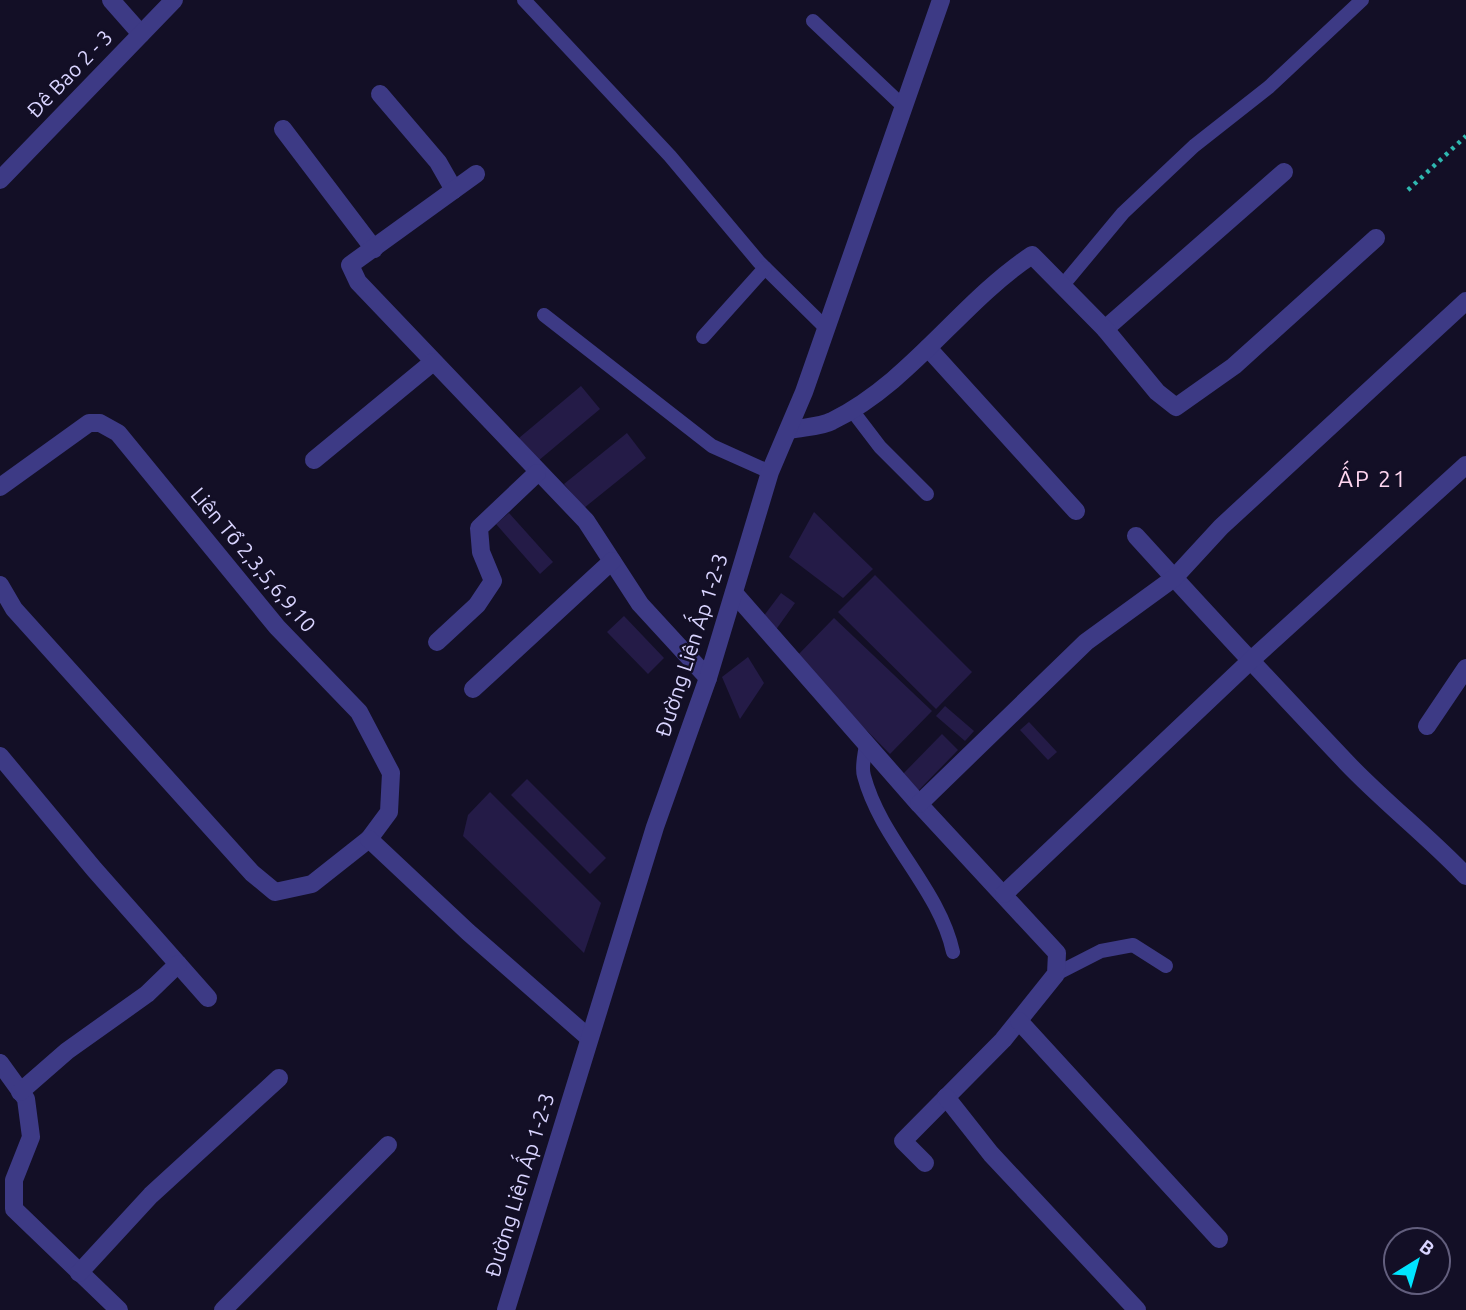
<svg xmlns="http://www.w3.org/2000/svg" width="1466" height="1310" viewBox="0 0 1466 1310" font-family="Ubuntu,sans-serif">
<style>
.building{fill:#241b47}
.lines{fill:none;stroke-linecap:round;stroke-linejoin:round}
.path{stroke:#2fb8b0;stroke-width:4.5;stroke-dasharray:3.5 5;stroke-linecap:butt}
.service{stroke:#3d3a85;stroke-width:14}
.minor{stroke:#3d3a85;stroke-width:18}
.tertiary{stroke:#3d3a85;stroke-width:18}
.labels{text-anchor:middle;stroke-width:5;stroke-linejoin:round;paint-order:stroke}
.street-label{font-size:21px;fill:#d9d4ff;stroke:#130f26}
.neighbourhood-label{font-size:23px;letter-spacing:2px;fill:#ffd6f0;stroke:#130f26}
</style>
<rect width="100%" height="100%" fill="#130f26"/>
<g class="building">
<path d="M581,386L600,409L538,461L519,438Z"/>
<path d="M627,433L646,458L584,508L564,484Z"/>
<path d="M814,512L873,569L843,598L789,557Z"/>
<path d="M509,513L553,562L540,574L496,524Z"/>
<path d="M875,575L972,672L936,709L838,612Z"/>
<path d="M781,593L795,603L775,631L760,621Z"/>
<path d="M624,616L664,658L648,674L607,632Z"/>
<path d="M834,618L932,711L890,754L795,658Z"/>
<path d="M748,657L764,683L740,719L722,677Z"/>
<path d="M945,706L974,731L965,741L936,716Z"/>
<path d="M1029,722L1057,752L1048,760L1020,730Z"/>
<path d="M942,734L958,750L918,791L902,775Z"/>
<path d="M527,779L606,858L590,874L511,795Z"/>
<path d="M490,792L601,903L584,953L463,836L468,815Z"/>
</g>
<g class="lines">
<path class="path" d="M1408,190L1466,136"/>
<g class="service">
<path d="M524,0L670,156L759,262L827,329"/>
<path d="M813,21L904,107"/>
<path d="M1063,285L1123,213L1194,146L1269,87L1362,0"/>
<path d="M544,315L712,446L770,472"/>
<path d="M703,337L765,268"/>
<path d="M851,409L880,447L927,494"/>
<path d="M866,744C865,754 861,767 864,776C881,840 939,888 953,952"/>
<path d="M1056,974L1101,951L1133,945L1166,966"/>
</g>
<g class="minor">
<path d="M111,0L141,34"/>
<path d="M380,94L438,162L454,190"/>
<path d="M283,129L374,249"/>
<path d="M476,174L350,265L358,282L586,521L640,604L708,678"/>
<path d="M0,180L174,0"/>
<path d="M1105,329L1284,172"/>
<path d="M928,348L1076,511"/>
<path d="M790,430C803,427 821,427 832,421C911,382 960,303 1032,255L1105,329L1157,392L1176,407L1234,366L1376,238"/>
<path d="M314,460L433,362"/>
<path d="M0,487L89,423H100L118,433L277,627L359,712L391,773L389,812L369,839L312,884L275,892L252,873L14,609L0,585"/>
<path d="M1136,536C1205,612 1275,687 1346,762C1384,802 1428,836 1466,876"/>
<path d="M734,593L919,804L1057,953L1056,974L1003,1040L903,1141L925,1163"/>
<path d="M437,642L477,605L493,581L481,552L479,528L537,473"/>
<path d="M473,689L612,561"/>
<path d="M1427,726L1466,668"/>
<path d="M0,756L94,869L208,998"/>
<path d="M919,804L1086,642L1174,578L1221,527L1466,301"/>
<path d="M369,839L468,932L589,1038"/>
<path d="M1004,894L1249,662L1466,465"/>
<path d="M1019,1021L1219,1239"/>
<path d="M0,1063L26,1099L31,1137L14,1180V1209L119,1310"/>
<path d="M20,1092L67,1051L147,994L178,964"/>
<path d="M946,1097L991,1154L1137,1310"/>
<path d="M79,1273L151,1195L279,1078"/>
<path d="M223,1310L388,1145"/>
</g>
<path class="tertiary" d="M506,1310L655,827L708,678L770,472L804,392L941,0"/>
</g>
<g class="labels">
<g class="street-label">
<text transform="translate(70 74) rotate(-46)" y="7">Đê Bao 2 - 3</text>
<text transform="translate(253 560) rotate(50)" y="7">Liên Tổ 2,3,5,6,9,10</text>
<text transform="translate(692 645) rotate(-72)" y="7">Đường Liên Ấp 1-2-3</text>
<text transform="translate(520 1185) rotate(-73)" y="7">Đường Liên Ấp 1-2-3</text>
</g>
<g class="neighbourhood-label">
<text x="1373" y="487">ẤP 21</text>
</g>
</g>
<g transform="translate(1417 1261) rotate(37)"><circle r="33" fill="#130f26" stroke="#625e7d" stroke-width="2"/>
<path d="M0-5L12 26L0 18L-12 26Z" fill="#00e5ff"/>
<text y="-10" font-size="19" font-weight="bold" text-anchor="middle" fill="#d9d4ff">B</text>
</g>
</svg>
